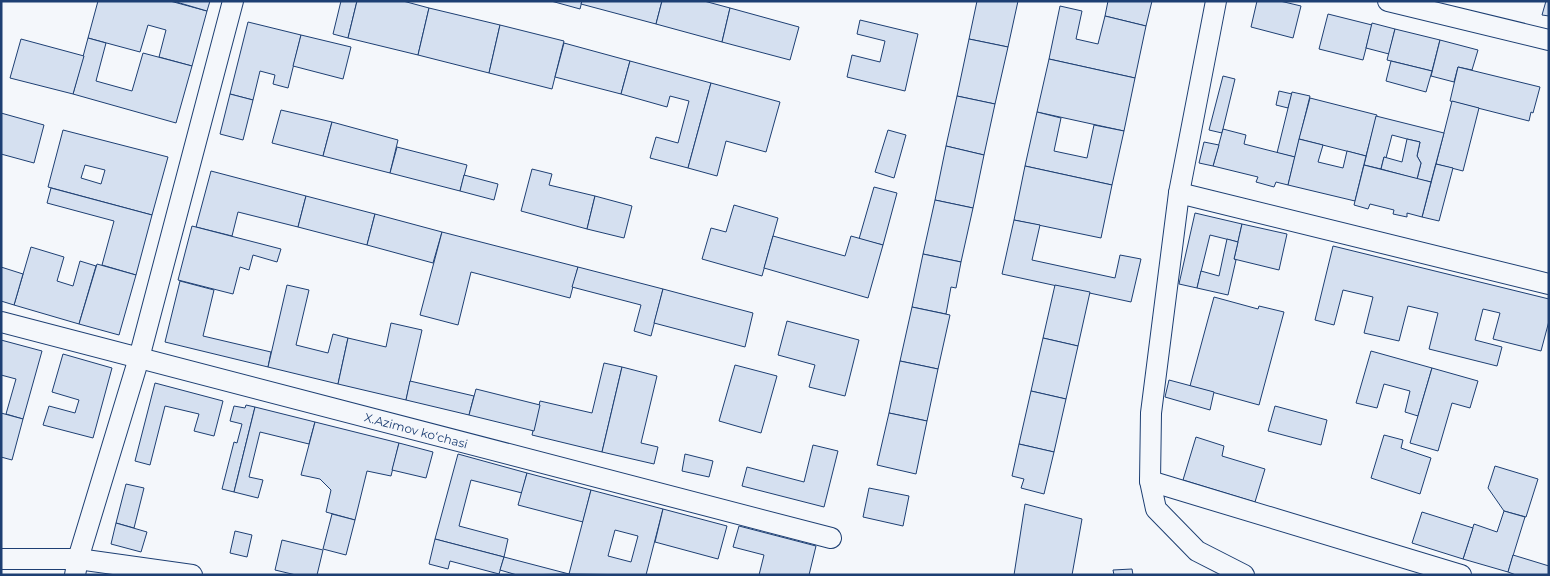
<svg xmlns="http://www.w3.org/2000/svg" width="1550" height="576" viewBox="0 0 1550 576" font-family="Montserrat,sans-serif">
<style>
.building{fill:#d5e0f0;stroke:#1d3f73;fill-rule:evenodd}
.lines{fill:none;stroke-linecap:round;stroke-linejoin:round}
.minor-casing{stroke:#1d3f73;stroke-width:22}
.minor{stroke:#f4f7fb;stroke-width:20}
.labels{text-anchor:middle;stroke-width:4;stroke-linejoin:round;paint-order:stroke}
.street-label{font-size:12px;fill:#1d3f73;stroke:#f4f7fb}
</style>
<rect width="100%" height="100%" fill="#f4f7fb"/>
<g class="building">
<path d="M98,1H170L207,11L192,66L159,57L166,30L148,25L140,52L88,38Z"/>
<path d="M173,1H210L207,11Z"/>
<path d="M341,1H357L348,38L333,34Z"/>
<path d="M357,1H403L429,8L418,55L348,38Z"/>
<path d="M551,1H582L580,9Z"/>
<path d="M582,1H662L656,24L581,4Z"/>
<path d="M662,1H704L730,8L722,42L656,24Z"/>
<path d="M977,1H1018L1008,47L969,39Z"/>
<path d="M1108,1H1152L1146,26L1105,16Z"/>
<path d="M1257,1H1280L1301,6L1293,38L1251,27Z"/>
<path d="M1546,1H1549V16L1542,15Z"/>
<path d="M1060,6L1082,11L1076,39L1098,44L1105,16L1146,26L1135,78L1049,59Z"/>
<path d="M429,8L500,25L489,73L418,55Z"/>
<path d="M730,8L799,27L790,60L722,42Z"/>
<path d="M1328,14L1372,25L1363,60L1319,49Z"/>
<path d="M860,20L918,34L905,91L847,77L852,55L880,62L885,41L857,34Z"/>
<path d="M248,22L301,35L288,88L273,84L275,75L260,71L253,100L230,94Z"/>
<path d="M1372,23L1395,29L1389,54L1366,48Z"/>
<path d="M500,25L564,41L552,89L489,73Z"/>
<path d="M1395,29L1440,40L1432,71L1387,60Z"/>
<path d="M301,35L351,47L343,79L293,66Z"/>
<path d="M88,38L106,43L96,81L132,91L143,53L192,66L176,123L73,94Z"/>
<path d="M21,39L84,56L73,94L10,78Z"/>
<path d="M969,39L1008,47L995,104L957,96Z"/>
<path d="M1440,40L1478,50L1472,70L1458,67L1454,82L1431,76Z"/>
<path d="M564,43L630,61L621,94L555,77Z"/>
<path d="M1049,59L1135,78L1124,131L1037,112Z"/>
<path d="M630,61L711,83L688,168L650,158L656,137L678,143L689,101L670,96L667,107L621,94Z"/>
<path d="M1391,61L1432,71L1426,92L1386,81Z"/>
<path d="M1458,67L1540,87L1533,113L1531,112L1529,121L1450,101Z"/>
<path d="M1223,76L1235,79L1222,133L1209,130Z"/>
<path d="M711,83L780,102L766,152L726,141L717,176L688,168Z"/>
<path d="M1279,91L1292,94L1288,108L1276,105Z"/>
<path d="M1292,92L1310,96L1295,157L1277,153Z"/>
<path d="M230,94L253,100L243,140L220,134Z"/>
<path d="M957,96L995,104L984,155L946,146Z"/>
<path d="M1310,98L1377,115L1366,156L1299,139Z"/>
<path d="M1452,101L1479,108L1463,171L1436,164Z"/>
<path d="M281,110L332,122L323,156L272,143Z"/>
<path d="M1037,112L1061,118L1054,151L1087,158L1094,125L1124,131L1112,185L1025,166Z"/>
<path d="M1,113L44,125L34,163L1,154Z"/>
<path d="M1376,116L1444,133L1431,182L1417,179L1421,163L1417,156L1420,142L1407,139L1392,135L1386,158L1384,157L1381,169L1364,165Z"/>
<path d="M332,122L398,140L390,173L323,156Z"/>
<path d="M1223,129L1246,135L1244,144L1295,157L1288,185L1276,182L1274,187L1256,182L1258,177L1213,166Z"/>
<path d="M63,130L168,157L152,215L48,187ZM85,165L105,170L101,184L81,178Z"/>
<path d="M888,130L906,135L894,178L875,172Z"/>
<path d="M1299,139L1323,145L1318,162L1343,168L1347,151L1366,156L1355,201L1288,185Z"/>
<path d="M1407,139L1420,142L1417,156L1421,163L1417,179L1381,169L1384,157L1402,162Z"/>
<path d="M1204,142L1219,145L1213,166L1199,163Z"/>
<path d="M946,146L984,155L973,208L935,200Z"/>
<path d="M397,147L467,165L460,191L390,173Z"/>
<path d="M1436,164L1453,168L1439,221L1422,217Z"/>
<path d="M1364,165L1431,182L1422,217L1407,213V217L1393,214L1394,210L1370,204L1368,209L1354,205Z"/>
<path d="M1025,166L1112,185L1101,238L1014,220Z"/>
<path d="M532,169L552,174L549,185L595,196L587,229L521,211Z"/>
<path d="M211,171L306,196L298,227L238,212L232,236L196,227Z"/>
<path d="M464,175L498,184L494,200L460,191Z"/>
<path d="M874,187L897,193L883,245L859,239Z"/>
<path d="M51,188L152,215L136,275L102,265L114,221L47,203Z"/>
<path d="M306,196L375,214L367,245L298,227Z"/>
<path d="M595,196L632,206L624,238L587,229Z"/>
<path d="M935,200L973,208L961,262L923,254Z"/>
<path d="M734,205L778,218L762,276L702,259L711,228L726,232Z"/>
<path d="M1195,213L1242,224L1238,242L1210,235L1197,288L1179,284Z"/>
<path d="M375,214L442,232L433,263L367,245Z"/>
<path d="M1014,220L1040,225L1032,260L1115,278L1120,255L1141,259L1131,302L1002,274Z"/>
<path d="M1242,224L1287,234L1279,270L1234,259Z"/>
<path d="M192,226L281,249L277,262L253,255L249,270L240,267L233,294L178,280Z"/>
<path d="M442,232L578,267L570,298L471,272L458,325L420,315Z"/>
<path d="M773,236L845,256L851,236L883,245L868,298L764,268Z"/>
<path d="M1227,239L1238,242L1234,259L1236,260L1228,295L1197,288L1201,271L1219,276Z"/>
<path d="M1333,246L1549,299V321L1541,351L1493,339L1500,313L1483,309L1475,340L1502,347L1497,366L1429,349L1438,313L1408,306L1399,341L1364,333L1373,297L1343,290L1334,325L1315,320Z"/>
<path d="M31,247L64,257L57,281L73,286L80,261L96,266L79,324L14,305Z"/>
<path d="M923,254L961,262L956,288L951,287L946,314L912,307Z"/>
<path d="M97,264L136,275L119,335L79,324Z"/>
<path d="M1,267L23,274L14,305L1,301Z"/>
<path d="M578,267L663,289L651,336L634,331L641,305L572,287Z"/>
<path d="M180,281L214,290L203,336L271,352L268,367L165,342Z"/>
<path d="M287,285L309,290L296,345L328,353L333,334L348,338L338,384L268,367Z"/>
<path d="M1055,285L1090,292L1078,346L1043,338Z"/>
<path d="M663,289L753,313L745,347L654,323Z"/>
<path d="M1214,297L1258,309L1259,306L1284,312L1259,405L1190,386Z"/>
<path d="M912,307L950,315L938,369L900,361Z"/>
<path d="M787,321L859,340L845,396L809,387L815,365L778,355Z"/>
<path d="M391,323L422,330L406,400L338,384L348,338L386,347Z"/>
<path d="M1043,338L1078,346L1066,399L1031,391Z"/>
<path d="M1,340L42,351L23,419L6,414L16,379L1,375Z"/>
<path d="M1371,351L1432,368L1418,416L1405,412L1410,391L1384,384L1377,408L1356,403Z"/>
<path d="M63,354L112,368L93,438L43,425L49,406L75,413L79,400L52,392Z"/>
<path d="M900,361L938,369L927,421L889,413Z"/>
<path d="M604,363L622,367L602,452L532,435L540,401L592,413Z"/>
<path d="M735,365L777,376L761,433L719,421Z"/>
<path d="M622,367L657,376L641,443L658,447L654,464L602,452Z"/>
<path d="M1432,368L1478,381L1470,408L1452,403L1438,451L1410,443Z"/>
<path d="M1169,380L1214,392L1210,410L1165,397Z"/>
<path d="M410,381L474,396L469,415L406,400Z"/>
<path d="M155,383L223,401L214,436L194,431L199,414L165,406L150,465L135,461Z"/>
<path d="M476,389L540,405L534,431L469,415Z"/>
<path d="M1031,391L1066,399L1054,452L1019,444Z"/>
<path d="M246,405L255,407L234,492L222,489L234,442L237,443L242,424L230,421L234,406L245,408Z"/>
<path d="M1275,406L1327,420L1321,445L1268,431Z"/>
<path d="M255,407L315,422L309,444L260,432L249,477L263,480L258,498L234,492Z"/>
<path d="M1,413L23,419L12,460L1,457Z"/>
<path d="M889,413L927,421L916,474L877,465Z"/>
<path d="M315,422L399,443L391,476L367,471L355,520L326,512L331,490L320,479L301,475Z"/>
<path d="M1384,435L1403,440L1401,448L1431,458L1420,494L1371,478Z"/>
<path d="M1196,437L1224,446L1222,456L1265,469L1255,502L1183,480Z"/>
<path d="M399,443L433,452L426,478L392,470Z"/>
<path d="M1019,444L1054,452L1044,494L1021,488L1024,479L1012,476Z"/>
<path d="M813,445L838,451L824,507L742,486L747,467L804,482Z"/>
<path d="M458,454L527,473L522,493L471,480L459,526L508,539L504,557L435,539Z"/>
<path d="M685,454L713,461L709,477L682,471Z"/>
<path d="M1495,466L1538,479L1526,517L1504,511L1488,488Z"/>
<path d="M527,473L591,490L583,522L518,505Z"/>
<path d="M126,484L144,488L134,528L116,523Z"/>
<path d="M869,488L909,496L903,526L863,517Z"/>
<path d="M591,490L663,509L646,575L569,574ZM615,530L638,536L631,562L608,556Z"/>
<path d="M1025,504L1082,519L1072,575H1014Z"/>
<path d="M663,509L727,526L718,559L655,542Z"/>
<path d="M1504,511L1525,517L1508,572L1463,559L1474,524L1497,532Z"/>
<path d="M1422,512L1473,528L1463,559L1412,543Z"/>
<path d="M332,514L355,520L346,555L323,549Z"/>
<path d="M116,523L147,532L141,552L111,544Z"/>
<path d="M739,526L816,546L809,575H759L764,555L733,547Z"/>
<path d="M235,531L252,535L247,557L230,553Z"/>
<path d="M435,539L504,557L499,574L450,561L448,569L429,564Z"/>
<path d="M282,540L323,550L317,575H296L275,570Z"/>
<path d="M1513,555L1549,566V575H1516L1508,572Z"/>
<path d="M504,557L569,574L517,575L500,570Z"/>
<path d="M1132,569L1133,575H1114L1113,570Z"/>
</g>
<g class="lines">
<g class="minor-casing">
<g id="minor">
<path d="M1216,1L1179,193L1151,413L1150,481L1156,509L1197,551L1244,575"/>
<path d="M1388,1L1549,40"/>
<path d="M1179,193L1549,284"/>
<path d="M1,322L831,538"/>
<path d="M1150,481L1461,575"/>
<path d="M1,559H78L192,575"/>
<path d="M75,575L78,559L139,358L233,1"/>
</g>
</g>
<use href="#minor" class="minor"/>
</g>
<g class="labels">
<g class="street-label">
<text transform="translate(416 431) rotate(15)" y="4">X.Azimov koʻchasi</text>
</g>
</g>
<rect width="1550" height="576" fill="none" stroke="#1d3f73" stroke-width="5"/>
</svg>
